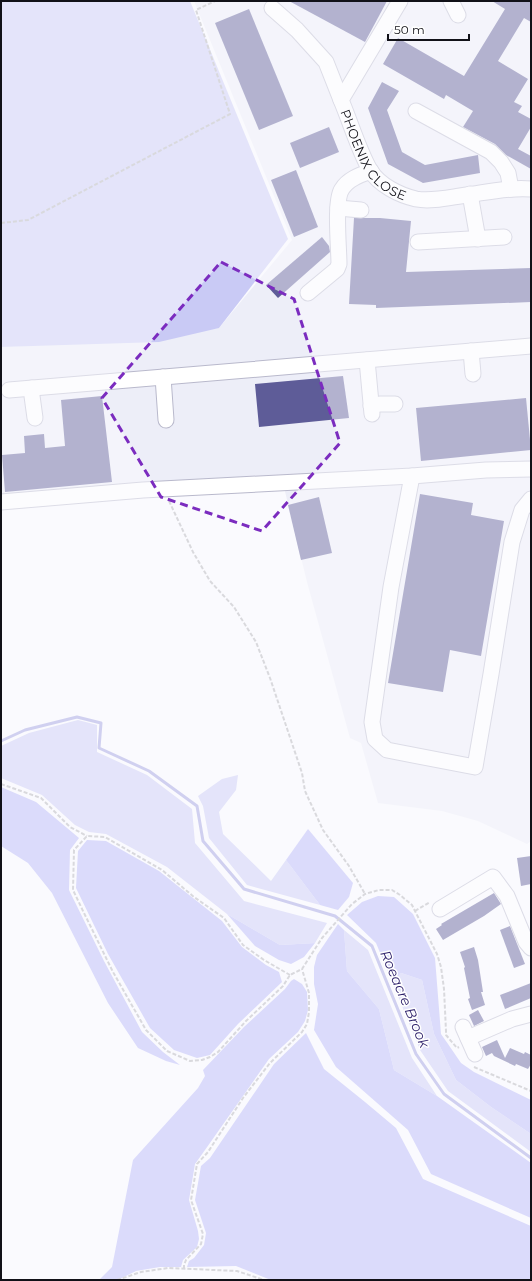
<svg xmlns="http://www.w3.org/2000/svg" width="532" height="1281" viewBox="0 0 532 1281" font-family="Montserrat,sans-serif">
<style>
.built{fill:#edeef8}
.green{fill:#c9caf5}
.forest{fill:#b6b6f9}
.lines{fill:none;stroke-linecap:round;stroke-linejoin:round}
.stream{stroke:#9e9edf;stroke-width:3}
.building{fill:#5e5c98}
.minor-casing{stroke:#b9b9cc;stroke-width:17}
.path{stroke:#b2b2b7;stroke-width:2;stroke-dasharray:4 2;stroke-linecap:butt}
.minor{stroke:#fff;stroke-width:15}
.marked{fill:none;stroke:#7b2cbf;stroke-width:3;stroke-dasharray:8 5;stroke-linejoin:round}
.labels{text-anchor:middle;stroke-width:3;stroke-linejoin:round;paint-order:stroke}
.street-label{font-size:13px;fill:#111118;stroke:#fff}
.water-label{font-size:14px;font-style:italic;fill:#2c1f6a;stroke:#fff}
</style>
<rect width="100%" height="100%" fill="#fafafe"/>
<path class="built" d="M194,1H531V841L527,844L478,821L442,811L378,803L361,743L350,738L307,582L281,475L147,485L1,500V347L73,344L219,328L292,240Z"/>
<g class="green">
<path d="M1,1H190L288,239L219,328L159,342L1,347Z"/>
<path d="M78,720L97,725V752L147,775L192,809L195,843L244,901L327,923L315,943L280,945L227,914L167,867L106,834L89,832L75,825L42,795L1,778V746L29,733Z"/>
<path d="M238,775L236,790L219,812L223,834L271,881L286,860L320,905L247,885L209,838L203,806L198,796L222,779Z"/>
<path d="M344,930L368,950L412,1058L437,1096L394,1070L379,1009L347,971Z"/>
<path d="M401,973L422,980L434,1034L456,1080L491,1107L531,1134V1152L448,1091L420,1050L393,984Z"/>
</g>
<g class="forest">
<path d="M1,787L36,802L79,838L70,850L69,890L104,961L142,1032L163,1052L180,1065L166,1061L138,1048L108,1003L52,893L28,863L1,846Z"/>
<path d="M308,829L353,883L349,897L338,910L320,905L286,860Z"/>
<path d="M87,840L106,841L159,871L222,921L242,947L266,965L279,972L282,982L238,1024L210,1055L197,1058L174,1050L150,1028L108,954L76,888L78,851Z"/>
<path d="M378,896L394,897L413,914L435,958L441,1034L448,1044L461,1063L474,1072L531,1100V1134L491,1107L456,1080L434,1034L422,980L401,973L393,984L376,943L347,915L362,902Z"/>
<path d="M227,914L280,945L315,943L304,957L291,964L279,960L255,946Z"/>
<path d="M338,924L344,930L347,971L379,1009L394,1070L437,1096L531,1163V1218L431,1174L408,1130L336,1067L314,1030L318,1004L314,984V967L317,955Z"/>
<path d="M294,979L302,984L307,992L308,1010L305,1021L298,1032L269,1059L205,1150L195,1164L189,1200L198,1231L199,1239L197,1247L183,1260L181,1267H160L136,1271L118,1280H99L112,1267L133,1160L198,1088L205,1076L203,1070L244,1027L285,989L291,981Z"/>
<path d="M306,1033L324,1069L365,1102L396,1128L423,1179L531,1226V1280H271L236,1266L187,1267L189,1261L194,1258L204,1245L206,1233L195,1200L201,1166L210,1158L274,1064Z"/>
</g>
<g class="lines">
<path class="stream" d="M1,741L25,730L77,717L101,723L99,748L149,771L197,806L203,841L244,889L335,916L372,946L416,1054L444,1094L531,1158"/>
</g>
<g class="building">
<path d="M289,1H387L365,42Z"/>
<path d="M492,1H531V22L524,18L498,61L528,79L514,102L522,106L518,112L531,119V127L518,149L531,156V169L506,155L495,144L463,127L473,111L446,95L444,99L383,64L398,38L464,76L505,9Z"/>
<path d="M249,9L293,116L259,130L215,23Z"/>
<path d="M382,82L399,91L387,110L402,152L425,165L478,155L480,173L423,183L388,164L368,108Z"/>
<path d="M329,127L339,152L300,168L290,143Z"/>
<path d="M296,170L318,227L294,237L271,180Z"/>
<path d="M354,218H380L411,221L406,272L531,268V302L376,308V305L349,304Z"/>
<path d="M322,237L329,246L330,252L278,298L266,285Z"/>
<path d="M343,376L349,418L259,427L255,384Z"/>
<path d="M102,396L112,482L5,492L2,455L25,453L24,436L44,434L45,448L65,446L61,400Z"/>
<path d="M526,398L531,450L421,461L416,408Z"/>
<path d="M420,494L473,503L471,515L504,521L481,656L450,650L443,692L388,683Z"/>
<path d="M319,497L332,553L301,560L288,505Z"/>
<path d="M531,856V884L521,886L517,858Z"/>
<path d="M494,893L501,904L484,916L443,940L436,929L442,925L441,924Z"/>
<path d="M510,926L525,964L514,968L500,930Z"/>
<path d="M474,947L478,960L483,992H481L485,1005L472,1010L468,999L470,998L464,968L465,967L460,952Z"/>
<path d="M531,983V998L505,1009L500,995Z"/>
<path d="M478,1010L484,1021L474,1026L469,1015Z"/>
<path d="M497,1040L505,1058L510,1048L524,1054L525,1052L531,1055V1064L528,1069L516,1064L515,1066L494,1056L492,1053L486,1056L482,1047Z"/>
</g>
<g class="lines">
<g class="minor-casing">
<g id="minor">
<path id="s1" d="M400,1L341,100C350,121 359,151 370,170C379,185 399,195 416,199C432,202 451,197 467,195C488,192 510,187 531,189"/>
<path d="M451,1L458,15"/>
<path d="M272,8L297,30L326,62L341,100"/>
<path d="M416,111L491,152L501,162L508,173L511,189"/>
<path d="M470,194L478,239"/>
<path d="M338,208L361,210"/>
<path d="M418,242L504,237"/>
<path d="M308,293L337,269L339,264C339,248 334,200 342,189C348,179 360,175 371,171"/>
<path d="M471,351L473,374"/>
<path d="M367,360L372,414"/>
<path d="M163,377L166,420"/>
<path d="M32,388V396L35,418"/>
<path d="M9,390L531,346"/>
<path d="M371,406L380,404H395"/>
<path d="M412,476L391,587L372,722L375,739L387,750L475,767L491,674L512,542L522,510L531,499"/>
<path d="M1,502L143,490L412,476L486,470L531,469"/>
<path d="M440,909L493,877L507,896L526,942L531,948"/>
<path d="M463,1027L475,1054"/>
<path d="M468,1038L512,1019L531,1014"/>
</g>
</g>
<g class="path">
<path d="M1,223L28,220L230,114L196,10L215,1"/>
<path d="M169,501L193,552L210,581L234,607L256,642L270,678L302,773L305,791L323,830L349,866L365,894"/>
<path d="M1,784L41,798L70,827L87,836"/>
<path d="M415,911L430,902"/>
<path d="M290,975L264,960L243,945L224,918L194,897L162,870L105,837L87,836L74,850L73,890L84,913L113,972L146,1030L167,1051L190,1061L202,1060L210,1057L218,1052L246,1021L283,986L290,975L302,969L322,938L352,904L365,894L379,890H392L400,895L412,905L415,911L437,954L441,967L444,989L446,1031V1035L457,1048L459,1047"/>
<path d="M474,1067L531,1091"/>
<path d="M184,1269V1265L186,1260L201,1244L203,1234L191,1200L197,1164L208,1152L243,1098L270,1063L302,1032L307,1024L309,1012V993L302,969"/>
<path d="M117,1280L141,1272L168,1268L237,1271L264,1280"/>
</g>
<use href="#minor" class="minor"/>
</g>
<path d="M0 0H532V1281H0ZM221,262L294,299L340,443L262,531L161,497L102,398Z" fill="#fafafe" fill-opacity=".55" fill-rule="evenodd"/>
<path class="marked" d="M221,262L294,299L340,443L262,531L161,497L102,398Z"/>
<g class="labels">
<g class="street-label">
<text dy="5" stroke="none"><textPath href="#s1" startOffset="181">PHOENIX CLOSE</textPath></text>
</g>
<g class="water-label">
<text transform="translate(405 999) rotate(67)" y="5">Roeacre Brook</text>
</g>
</g>
<rect width="532" height="1281" fill="none" stroke="#111118" stroke-width="4"/>
<path d="M388 34v6h81v-6" fill="none" stroke="#111118" stroke-width="2"/>
<text x="394" y="34" font-size="12" fill="#111118" stroke="#ffffff" stroke-width="3" paint-order="stroke">50 m</text>
</svg>
